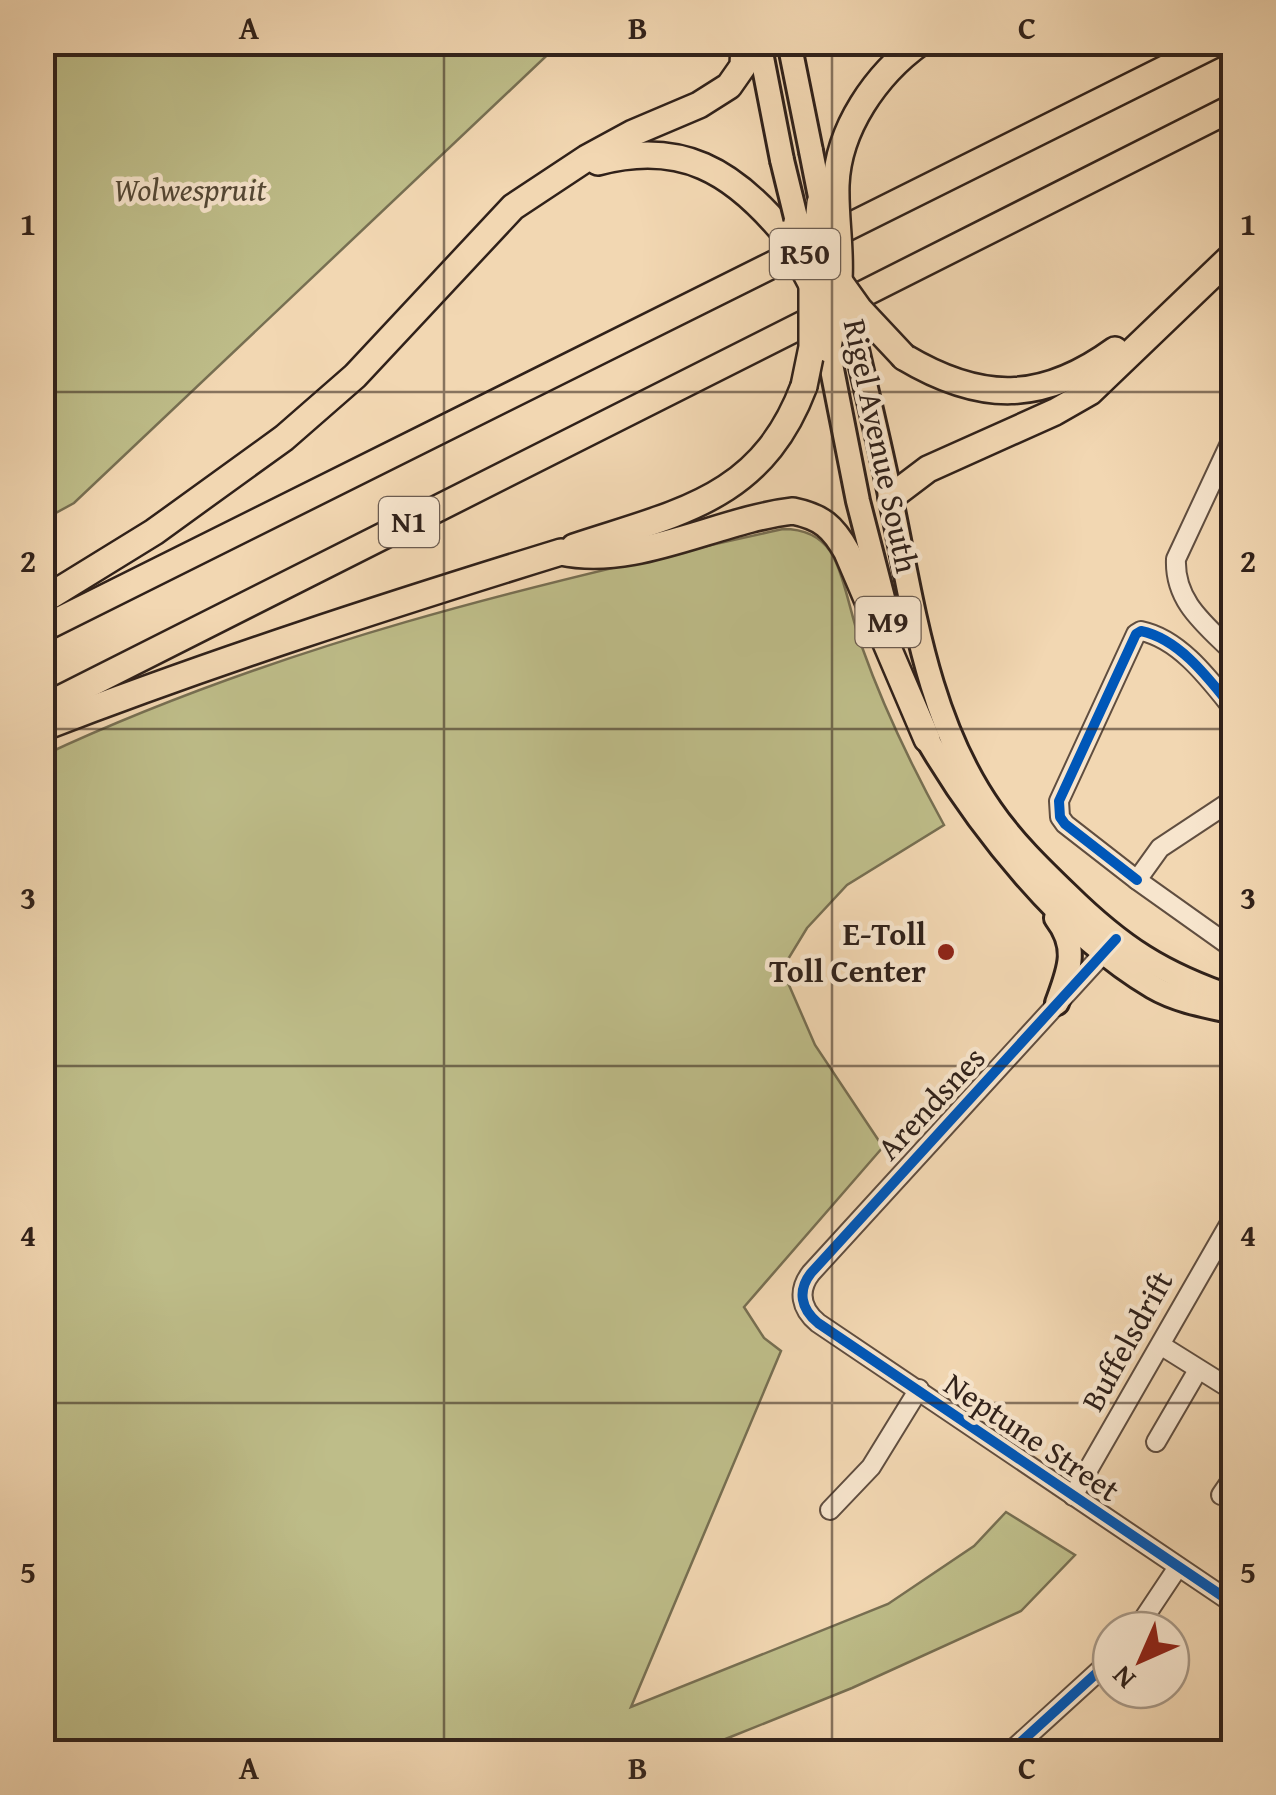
<svg xmlns="http://www.w3.org/2000/svg" width="1276" height="1795" viewBox="0 0 1276 1795" font-family="'Gentium Book Plus',serif">
<style>
.green{fill:#bebd89;stroke:#776f52;stroke-width:2.5}
.lines{fill:none;stroke-linecap:round;stroke-linejoin:round}
.minor-casing{stroke:#604e40;stroke-width:22}
.major-casing{stroke:#30211a;stroke-width:28}
.highway-casing{stroke:#30211a;stroke-width:30}
.minor{stroke:#f7e5cd;stroke-width:18}
.major{stroke:#f2d7b2;stroke-width:22}
.highway{stroke:#f2d7b2;stroke-width:25}
.major-bridge-casing{stroke:#30211a;stroke-width:28;stroke-linecap:butt}
.highway-bridge-casing{stroke:#30211a;stroke-width:30;stroke-linecap:butt}
.major-bridge{stroke:#f2d7b2;stroke-width:22}
.highway-bridge{stroke:#f2d7b2;stroke-width:25}
.cycleway-casing{stroke:#f7e5cd;stroke-width:16}
.cycleway{stroke:#0057b8;stroke-width:10}
.grid{fill:none;stroke:#30211a;stroke-width:2.5;stroke-opacity:0.55}
.poi-dot{fill:#8f2418;stroke:#f7e5cd;stroke-width:4}
.labels{text-anchor:middle;stroke-width:9;stroke-linejoin:round;paint-order:stroke}
.shield{fill:#f7e5cd;stroke:#6c5c50;stroke-width:2.5}
.shield-label{font-size:30px;font-weight:bold;fill:#30211a}
.park-label{font-size:32px;font-style:italic;fill:#544836;stroke:#f7e5cd}
.street-label{font-size:32px;fill:#30211a;stroke:#f7e5cd}
.poi-label{font-size:32px;font-weight:bold;fill:#30211a;stroke:#f7e5cd;text-anchor:end}
.neatline{fill:none;stroke:#30211a;stroke-width:4}
.grid-label{font-size:32px;text-anchor:middle;font-weight:bold;fill:#30211a}
</style>
<rect width="100%" height="100%" fill="#f2d7b2"/>
<filter id="stains"><feTurbulence type="fractalNoise" baseFrequency=".002" numOctaves="4"/><feColorMatrix values="0 0 0 0 .2 0 0 0 0 .09 0 0 0 0 .02 0 0 0 .5 -.17"/></filter>
<radialGradient id="worn" r=".72"><stop offset=".6" stop-color="#630" stop-opacity="0"/><stop offset="1" stop-color="#630" stop-opacity=".3"/></radialGradient>
<g class="green">
<path d="M43,42H560V43L74,503L43,520Z"/>
<path d="M783,529C802,529 819,535 830,551C844,572 852,621 862,647C884,709 912,767 944,825L847,885L807,928L782,969L815,1045L883,1147L744,1307L764,1338L781,1351L631,1707L888,1604L974,1546L1006,1512L1075,1555L1021,1611L852,1688L723,1740L701,1752H43L42,756C277,646 531,584 783,529Z"/>
</g>
<g class="lines">
<g class="minor-casing">
<g id="minor">
<path d="M1233,437L1176,559C1174,602 1206,625 1234,653"/>
<path d="M1234,799L1160,848L1137,880L1234,949"/>
<path d="M1137,880L1065,824L1060,817L1059,801L1136,634L1141,631C1180,639 1210,680 1234,710"/>
<path d="M1111,945L811,1273C797,1291 801,1309 818,1323L1234,1604"/>
<path d="M1162,1346L1234,1391"/>
<path d="M1156,1442L1198,1370"/>
<path d="M1221,1495L1234,1476"/>
<path d="M1073,1496L1234,1216"/>
<path d="M830,1510L871,1467L919,1389"/>
<path d="M1136,1630L1178,1567"/>
<path d="M1010,1752L1111,1660"/>
</g>
</g>
<g class="major-casing">
<g id="major">
<path d="M759,42L782,160"/>
<path d="M789,42L811,151"/>
<path d="M854,336C866,390 880,445 891,500C913,605 927,719 991,810C1013,842 1040,868 1067,894C1121,947 1162,974 1234,998"/>
<path d="M828,349L858,501L892,633"/>
<path d="M922,725L927,739C979,828 1063,934 1153,987C1177,1001 1206,1006 1234,1012"/>
<path d="M1056,918C1079,948 1069,970 1057,1003"/>
</g>
</g>
<g class="highway-casing">
<g id="highway">
<path d="M598,162C681,140 733,171 785,234"/>
<path d="M904,357C981,403 1042,403 1115,350"/>
<path d="M891,497L928,469L1055,412L1090,392L1234,254"/>
<path d="M574,547C679,512 761,500 804,386"/>
<path d="M42,601L154,532L284,438L355,376L513,207L587,158L633,133L699,105L729,86L743,66L744,42"/>
<path d="M42,629L1219,42"/>
<path d="M42,708L1234,107"/>
<path d="M42,728C213,662 386,606 561,552C638,568 716,520 793,511C822,517 833,527 847,552L927,739"/>
</g>
</g>
<use href="#minor" class="minor"/>
<use href="#major" class="major"/>
<use href="#highway" class="highway"/>
<g class="major-bridge-casing">
<g id="major-bridge">
<path d="M811,151L825,222"/>
<path d="M782,160L801,238"/>
</g>
</g>
<g class="highway-bridge-casing">
<g id="highway-bridge">
<path d="M797,222L859,309L904,357"/>
<path d="M785,234L812,285L854,336"/>
<path d="M828,349C831,326 837,302 839,279C841,248 835,217 836,185C838,129 876,74 921,42"/>
<path d="M804,386L812,347V285L820,203"/>
</g>
</g>
<use href="#major-bridge" class="major-bridge"/>
<use href="#highway-bridge" class="highway-bridge"/>
<g class="cycleway-casing">
<g id="cycleway">
<path d="M1137,880L1065,824L1060,817L1059,801L1136,634L1141,631C1180,639 1210,680 1234,710"/>
<path d="M1116,939L811,1273C797,1291 801,1309 818,1323L1234,1604"/>
<path d="M1010,1752L1111,1660"/>
</g>
</g>
<use href="#cycleway" class="cycleway"/>
</g>
<path class="grid" d="M444,42V1752M832,42V1752M42,392H1234M42,729H1234M42,1066H1234M42,1403H1234"/>
<circle class="poi-dot" cx="946" cy="952" r="10"/>
<g class="labels">
<g class="shield">
<rect x="770" y="229" width="70" height="50" rx="8"/>
<rect x="379" y="497" width="60" height="50" rx="8"/>
<rect x="855.5" y="597" width="65" height="50" rx="8"/>
</g>
<g class="shield-label">
<text x="805" y="264">R50</text>
<text x="409" y="532">N1</text>
<text x="888" y="632">M9</text>
</g>
<g class="park-label">
<text x="190" y="201">Wolwespruit</text>
</g>
<g class="street-label">
<text transform="translate(881 446) rotate(78)" y="11">Rigel Avenue South</text>
<text transform="translate(931 1103) rotate(-47)" y="11">Arendsnes</text>
<text transform="translate(1127 1341) rotate(-61)" y="11">Buffelsdrift</text>
<text transform="translate(1032 1437) rotate(34)" y="11">Neptune Street</text>
</g>
<g class="poi-label">
<text x="926" y="945">E-Toll<tspan x="926" dy="37">Toll Center</tspan></text>
</g>
</g>
<rect width="1276" height="1795" fill="none" stroke="#f2d7b2" stroke-width="110"/>
<g transform="translate(1141 1660) rotate(225)"><circle r="48" fill="#f7e5cd" stroke="#a79785" stroke-width="2.5"/>
<path d="M0-8L18 38L0 25L-18 38Z" fill="#8f2418"/>
<text y="-15" font-size="28" font-weight="bold" text-anchor="middle" fill="#30211a">N</text>
</g>
<rect x="55" y="55" width="1166" height="1685" class="neatline"/>
<g class="grid-label">
<text x="249" y="39">A</text>
<text x="638" y="39">B</text>
<text x="1027" y="39">C</text>
<text x="28" y="235">1</text>
<text x="1248" y="235">1</text>
<text x="28" y="572">2</text>
<text x="1248" y="572">2</text>
<text x="28" y="909">3</text>
<text x="1248" y="909">3</text>
<text x="28" y="1246">4</text>
<text x="1248" y="1246">4</text>
<text x="28" y="1583">5</text>
<text x="1248" y="1583">5</text>
<text x="249" y="1779">A</text>
<text x="638" y="1779">B</text>
<text x="1027" y="1779">C</text>
</g>
<rect width="100%" height="100%" filter="url(#stains)"/>
<rect width="100%" height="100%" fill="url(#worn)"/>
</svg>
